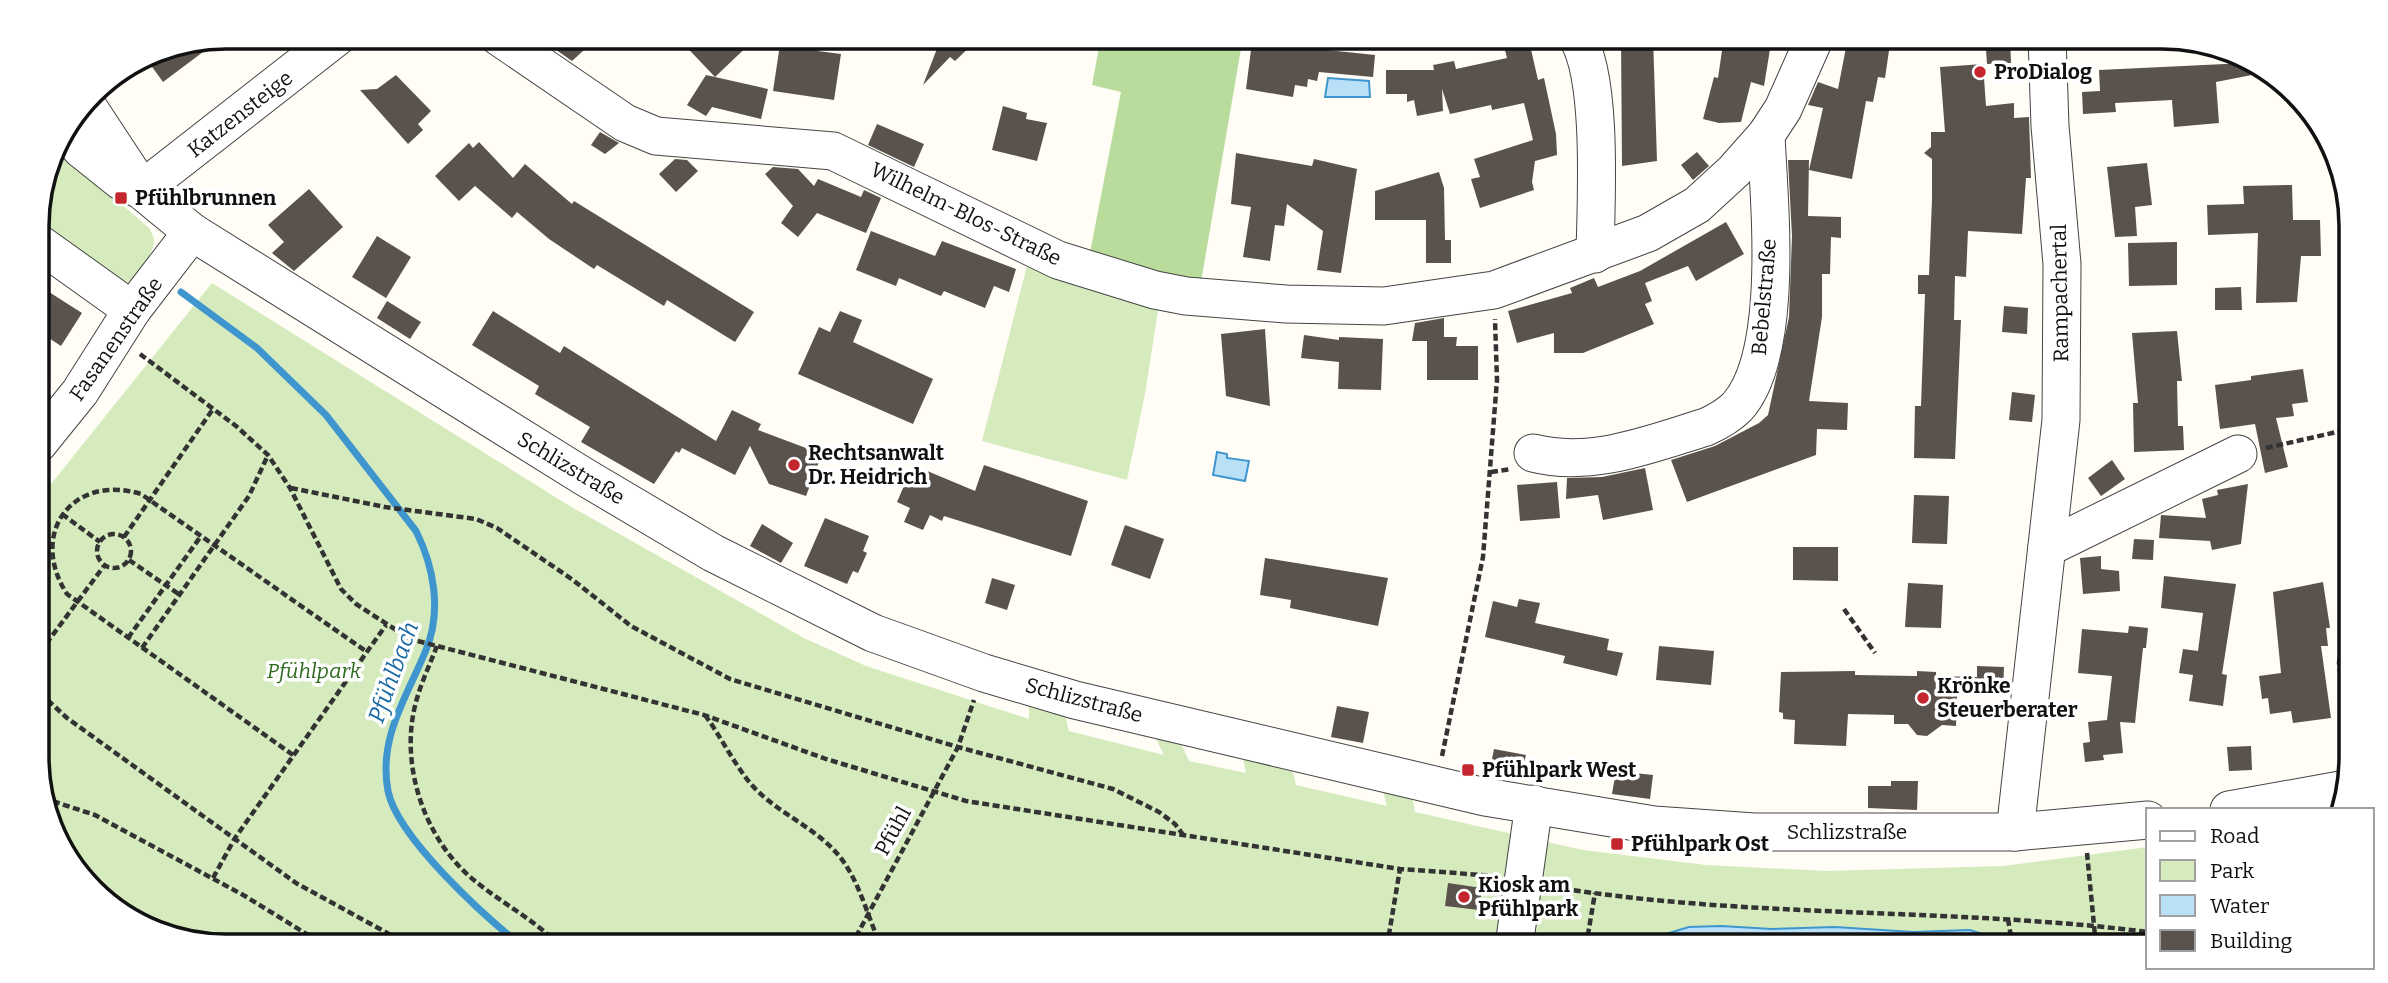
<svg xmlns="http://www.w3.org/2000/svg" width="2388" height="983" viewBox="0 0 2388 983" font-family="Bitter,serif">
<style>
.green{fill:#d5ebbd}
.forest{fill:#b9dc9c}
.water{fill:#b9e0f7;stroke:#3f96cf;stroke-width:2}
.lines{fill:none;stroke-linecap:round;stroke-linejoin:round}
.stream{stroke:#3f96cf;stroke-width:7}
.building{fill:#5a524d}
.minor-casing{stroke:#444;stroke-width:39}
.path{stroke:#333;stroke-width:4.5;stroke-dasharray:7 3.5;stroke-linecap:butt}
.minor{stroke:#fff;stroke-width:37}
.poi-dot{fill:#c4262e;stroke:#fff;stroke-width:2.5}
.labels{text-anchor:middle;stroke-width:7;stroke-linejoin:round;paint-order:stroke}
.poi-label{font-size:21px;font-weight:bold;fill:#111;stroke:#fff;text-anchor:start}
.street-label{font-size:21px;fill:#111;stroke:#fff}
.park-label{font-size:21px;font-style:italic;fill:#2f6b1f;stroke:#fff}
.water-label{font-size:23px;font-style:italic;fill:#1768a6;stroke:#fff}
.rim{fill:none;stroke:#111;stroke-width:3.5}
</style>
<rect width="100%" height="100%" fill="#fffdf5"/>
<g class="green">
<path d="M55,146L150,229C151,233 154,236 154,240C155,252 135,280 125,284L120,282L37,223Z"/>
<path d="M1028,262L1159,304L1145,394L1127,480L982,441Z"/>
<path d="M212,283L568,505L804,638L866,666L1029,719V701L1064,711L1069,731L1164,755L1153,733L1179,739L1189,761L1246,773L1242,753L1291,765L1296,785L1387,806L1381,784L1411,791L1415,812L1583,850L1706,865L1826,871L2003,866L2148,847V946H226L165,936L83,881L40,794L39,499Z"/>
</g>
<path class="forest" d="M1101,37H1243L1201,282L1088,263L1121,92L1092,85Z"/>
<g class="water">
<path d="M1328,78L1369,81L1370,97H1325Z"/>
<path d="M1217,452L1227,454V458L1249,461L1245,481L1213,475Z"/>
<path d="M1721,926L1772,929L1835,927L1913,932L1970,930L2020,946H1626L1689,927Z"/>
</g>
<g class="lines">
<path class="stream" d="M181,292L257,348L326,415L416,531C434,567 442,611 426,650C407,697 378,737 388,791C397,837 484,916 522,946"/>
</g>
<g class="building">
<path d="M223,37L163,82L145,57L154,51Z"/>
<path d="M564,37H571L584,50L572,61L552,47Z"/>
<path d="M677,37H757L715,77Z"/>
<path d="M928,37H980L955,61L950,57L923,85L938,46Z"/>
<path d="M1653,37L1657,161L1622,166L1621,38Z"/>
<path d="M1724,37H1772L1764,86L1751,82L1741,122L1719,123L1703,119L1714,77L1718,78Z"/>
<path d="M1848,37H1891L1885,78L1878,77L1873,102L1866,101L1852,179L1809,170L1823,108L1808,105L1818,82L1838,89Z"/>
<path d="M1985,37H2010L2011,63L1987,64Z"/>
<path d="M781,38L819,44L818,51L841,54L834,100L773,91Z"/>
<path d="M1252,42L1375,55L1373,77L1319,72L1317,81L1308,79L1307,87L1295,85L1293,97L1246,89Z"/>
<path d="M1530,45L1538,80L1544,78L1556,134L1557,155L1535,161L1532,182L1534,190L1480,208L1471,179L1480,177L1474,159L1533,140L1524,103L1492,110L1491,105L1450,114L1442,89L1443,111L1417,116L1414,100L1407,102V94H1386V70H1434L1433,65L1454,61L1456,69L1507,58L1505,50Z"/>
<path d="M2246,63L2257,74L2216,82L2219,123L2174,127L2172,100L2115,103L2116,112L2083,114L2082,92L2100,91L2099,70Z"/>
<path d="M1983,64L1986,106L2014,103V118L2029,117L2031,178H2026L2022,234L1968,231L1966,277L1955,276L1954,320H1961L1955,459L1914,458L1915,406H1921L1925,294H1918V275H1929L1932,199V159L1924,153L1931,147V132H1945L1940,67Z"/>
<path d="M396,75L431,111L418,124L423,130L408,144L360,90L377,89Z"/>
<path d="M706,75L768,89L761,119L712,107L706,116L687,105Z"/>
<path d="M1003,106L1027,113L1026,119L1047,123L1037,161L992,150Z"/>
<path d="M877,124L924,144L914,167L868,145Z"/>
<path d="M600,132L619,143L605,154L591,145Z"/>
<path d="M479,142L513,178L525,164L572,204L574,201L754,312L735,342L667,300L664,306L597,265L594,269L549,239L517,212L512,218L475,186L459,201L435,176L469,143L473,148Z"/>
<path d="M1697,152L1709,166L1693,180L1681,165Z"/>
<path d="M1236,153L1312,166L1314,159L1357,169L1341,273L1317,270L1323,231L1287,204L1284,226L1275,225L1270,261L1243,257L1251,207L1231,204Z"/>
<path d="M675,159L687,160L698,171L676,192L659,174Z"/>
<path d="M1788,160H1809L1808,216L1841,217V238L1831,237L1830,274H1822V317L1809,401L1848,403L1847,430L1817,429L1816,455L1687,502L1671,460L1715,446L1759,423L1768,415L1789,317L1792,236Z"/>
<path d="M2147,163L2152,205L2135,207L2137,236L2115,237L2107,167Z"/>
<path d="M773,167L798,169L814,186L818,179L861,197L864,190L881,198L866,233L817,213L798,237L781,223L793,206L765,174Z"/>
<path d="M1439,172L1444,188L1445,240H1451V263H1426V220H1375V191Z"/>
<path d="M2292,185L2293,220H2320L2321,256H2301L2297,302L2256,303L2258,233L2208,235L2207,205L2244,204L2243,186Z"/>
<path d="M309,189L343,227L294,271L272,253L284,242L268,225Z"/>
<path d="M1726,222L1744,254L1696,281L1688,266L1645,283L1652,301L1645,304L1654,324L1583,353H1554V333L1517,343L1508,311L1572,293L1570,288L1594,278L1598,287L1640,271Z"/>
<path d="M871,231L935,256L942,241L1016,269L1009,292L994,286L985,308L944,291L941,296L899,278L896,286L856,270Z"/>
<path d="M377,236L411,257L386,298L352,277Z"/>
<path d="M2177,242V285L2129,286L2128,243Z"/>
<path d="M38,285L82,313L61,346L38,331Z"/>
<path d="M2241,287L2242,310H2215V288Z"/>
<path d="M387,301L421,322L410,339L377,318Z"/>
<path d="M2004,306L2028,308L2027,334L2002,332Z"/>
<path d="M493,311L560,353L564,346L716,441L732,410L761,424L758,430L822,454L806,496L769,484L750,446L735,475L682,448L679,453L676,451L654,484L581,442L590,427L535,394L539,386L472,345Z"/>
<path d="M840,311L862,320L853,342L933,379L913,424L798,374L819,327L830,332Z"/>
<path d="M1444,318V337H1457L1456,346H1478V380H1427V341H1412L1415,323Z"/>
<path d="M1265,329L1270,406L1226,396L1221,334Z"/>
<path d="M2177,331L2182,381H2177L2178,426H2183L2184,450L2134,452L2133,403H2138L2132,333Z"/>
<path d="M1304,335L1339,340V337L1383,339L1381,390L1338,389L1339,362L1301,358Z"/>
<path d="M2303,369L2308,402L2292,404L2294,416L2276,418L2288,467L2265,473L2255,424L2220,429L2215,385L2251,380V376Z"/>
<path d="M2012,392L2035,395L2032,422L2009,420Z"/>
<path d="M2112,460L2125,479L2101,496L2088,478Z"/>
<path d="M913,465L975,491L984,465L1088,501L1071,556L944,516L942,521L930,515L923,530L904,522L910,508L897,502Z"/>
<path d="M1645,468L1653,510L1603,520L1598,495L1566,499L1567,478L1602,477Z"/>
<path d="M1557,482L1560,518L1520,521L1517,485Z"/>
<path d="M2248,484L2241,544L2212,550L2210,541L2159,538L2161,515L2206,518L2202,499L2218,495L2217,490Z"/>
<path d="M1914,495L1949,496L1947,544L1912,543Z"/>
<path d="M825,518L869,536L863,551L867,553L858,573L853,571L847,584L804,566Z"/>
<path d="M762,524L793,543L781,563L750,546Z"/>
<path d="M1125,525L1164,539L1150,579L1111,565Z"/>
<path d="M2134,539L2154,540L2153,560L2132,559Z"/>
<path d="M1793,547H1838V581L1793,580Z"/>
<path d="M2101,556V569L2119,571L2120,591L2083,594L2080,558Z"/>
<path d="M1265,558L1388,578L1378,626L1290,608L1291,600L1260,595Z"/>
<path d="M2164,576L2236,584L2222,674L2227,675L2223,706L2189,701L2193,675L2179,673L2183,649L2198,651L2203,613L2161,608Z"/>
<path d="M992,578L1015,585L1007,610L985,603Z"/>
<path d="M2323,582L2330,628H2326L2328,646H2321L2331,718L2293,723L2291,711L2270,714L2268,698L2262,699L2259,676L2281,673L2273,592Z"/>
<path d="M1908,583L1943,585L1941,628L1905,627Z"/>
<path d="M1519,599L1540,603L1535,623L1609,639L1607,650L1623,653L1617,676L1563,663L1565,656L1485,637L1493,601L1517,607Z"/>
<path d="M2129,626L2148,628L2146,648H2143L2135,723L2120,722L2123,753L2103,755L2104,760L2085,762L2083,743L2090,742L2088,722L2107,720L2112,676L2078,673L2082,629L2128,633Z"/>
<path d="M1659,646L1714,651L1711,685L1656,680Z"/>
<path d="M1977,666L2004,667L2003,695H1957L1956,726L1942,725L1927,736L1917,735L1908,724H1894V715L1848,714L1846,746L1794,744L1795,720L1783,719V713L1779,712L1781,672L1855,671V675L1917,676V671L1936,672V676L1977,677Z"/>
<path d="M1337,706L1369,712L1363,743L1331,737Z"/>
<path d="M2251,746L2252,770L2229,771L2227,747Z"/>
<path d="M1494,749L1526,755L1519,780L1489,774Z"/>
<path d="M1616,771L1653,775L1650,799L1612,794Z"/>
<path d="M1891,781H1918L1917,810L1868,808V786H1891Z"/>
<path d="M1448,883L1482,888L1479,910L1445,906Z"/>
</g>
<g class="lines">
<g class="minor-casing">
<g id="minor">
<path d="M499,37L625,123L656,136L833,151L1058,260L1155,290L1186,296L1286,304L1384,306L1494,290L1648,233L1697,205L1734,171L1766,135L1783,109L1815,37"/>
<path d="M1577,37C1603,79 1596,202 1595,254"/>
<path d="M86,104L138,183"/>
<path d="M65,131L81,149L121,181L141,190L192,232L583,476L713,553L873,633L984,673L1075,700L1485,797L1654,825L1754,832H2015L2148,820"/>
<path d="M141,190L337,37"/>
<path d="M37,242L132,310"/>
<path d="M38,444L80,392L132,310L192,232"/>
<path d="M1533,453C1592,468 1650,444 1706,427C1717,422 1728,416 1737,407C1785,354 1769,203 1766,135"/>
<path d="M2047,548L2238,454"/>
<path d="M2229,810L2346,789"/>
<path d="M2015,832L2061,420L2062,264L2050,126L2047,37"/>
<path d="M1514,946L1534,804"/>
</g>
</g>
<g class="path">
<path d="M140,354L236,426L268,455L290,488L341,589L356,604L410,639L704,715L826,759L966,801L1400,869L1496,876"/>
<path d="M2266,448L2350,429"/>
<path d="M1491,472L1511,469"/>
<path d="M291,488L385,507L476,519L497,528L573,580L631,626L730,679L958,747L1113,789L1159,812L1175,824L1184,836"/>
<path d="M62,514L100,542"/>
<circle cx="114" cy="551" r="17"/>
<path d="M124,537L213,409"/>
<path d="M129,560L180,595"/>
<path d="M2348,606L2339,663L2351,761"/>
<path d="M1844,609L1875,653"/>
<path d="M128,638L201,536"/>
<path d="M437,646C430,664 421,683 416,702C399,764 424,840 475,881C503,904 535,920 560,946"/>
<path d="M142,648L249,496L268,455"/>
<path d="M40,652L104,566"/>
<path d="M40,693L67,718L296,883L411,946"/>
<path d="M705,715C721,737 733,762 750,783C778,816 824,829 847,867C862,891 869,920 881,946"/>
<path d="M293,755L67,594C28,534 72,473 141,494L367,652"/>
<path d="M1442,756L1483,557L1497,380L1495,319"/>
<path d="M43,798L95,815L245,896L326,946"/>
<path d="M2087,853L2096,946"/>
<path d="M213,878L235,838L386,625"/>
<path d="M1553,887C1749,919 1951,907 2148,932"/>
<path d="M2008,919L2011,937"/>
<path d="M851,946L958,747L974,700"/>
<path d="M1387,946L1400,869"/>
<path d="M1586,946L1595,893"/>
</g>
<use href="#minor" class="minor"/>
</g>
<g class="poi-dot">
<circle cx="1980" cy="72" r="7"/>
<rect x="114" y="191" width="14" height="14" rx="3.5"/>
<circle cx="794" cy="465" r="7"/>
<circle cx="1923" cy="698" r="7"/>
<rect x="1461" y="763" width="14" height="14" rx="3.5"/>
<rect x="1610" y="837" width="14" height="14" rx="3.5"/>
<circle cx="1464" cy="897" r="7"/>
</g>
<g class="labels">
<g class="poi-label">
<text x="1994" y="79">ProDialog</text>
<text x="135" y="205">Pfühlbrunnen</text>
<text x="808" y="460">Rechtsanwalt<tspan x="808" dy="24">Dr. Heidrich</tspan></text>
<text x="1937" y="693">Krönke<tspan x="1937" dy="24">Steuerberater</tspan></text>
<text x="1482" y="777">Pfühlpark West</text>
<text x="1631" y="851">Pfühlpark Ost</text>
<text x="1478" y="892">Kiosk am<tspan x="1478" dy="24">Pfühlpark</tspan></text>
</g>
<g class="street-label">
<text transform="translate(240 114) rotate(-38)" y="7">Katzensteige</text>
<text transform="translate(966 214) rotate(26)" y="7">Wilhelm-Blos-Straße</text>
<text transform="translate(2060 293) rotate(-91)" y="7">Rampachertal</text>
<text transform="translate(1764 297) rotate(-85)" y="7">Bebelstraße</text>
<text transform="translate(116 339) rotate(-55)" y="7">Fasanenstraße</text>
<text transform="translate(571 468) rotate(31)" y="7">Schlizstraße</text>
<text transform="translate(1084 700) rotate(15)" y="7">Schlizstraße</text>
<text transform="translate(893 831) rotate(-61)" y="7">Pfühl</text>
<text x="1847" y="839">Schlizstraße</text>
</g>
<g class="park-label">
<text x="314" y="678">Pfühlpark</text>
</g>
<g class="water-label">
<text transform="translate(393 672) rotate(-70)" y="8">Pfühlbach</text>
</g>
</g>
<path d="M0 0H2388V983H0ZM226 49H2162A177 177 0 0 1 2339 226V757A177 177 0 0 1 2162 934H226A177 177 0 0 1 49 757V226A177 177 0 0 1 226 49Z" fill="#fff" fill-rule="evenodd"/>
<path class="rim" d="M226 49H2162A177 177 0 0 1 2339 226V757A177 177 0 0 1 2162 934H226A177 177 0 0 1 49 757V226A177 177 0 0 1 226 49Z"/>
<rect x="2146" y="808" width="228" height="161" fill="#ffffff" stroke="#a0a0a0" stroke-width="2"/>
<rect x="2160" y="831" width="35" height="10" fill="#ffffff" stroke="#a0a0a0" stroke-width="2"/>
<text x="2210" y="843" font-size="21" fill="#111111">Road</text>
<rect x="2160" y="860" width="35" height="21" fill="#d5ebbd" stroke="#a0a0a0" stroke-width="2"/>
<text x="2210" y="878" font-size="21" fill="#111111">Park</text>
<rect x="2160" y="895" width="35" height="21" fill="#b9e0f7" stroke="#a0a0a0" stroke-width="2"/>
<text x="2210" y="913" font-size="21" fill="#111111">Water</text>
<rect x="2160" y="930" width="35" height="21" fill="#5a524d" stroke="#a0a0a0" stroke-width="2"/>
<text x="2210" y="948" font-size="21" fill="#111111">Building</text>
</svg>
